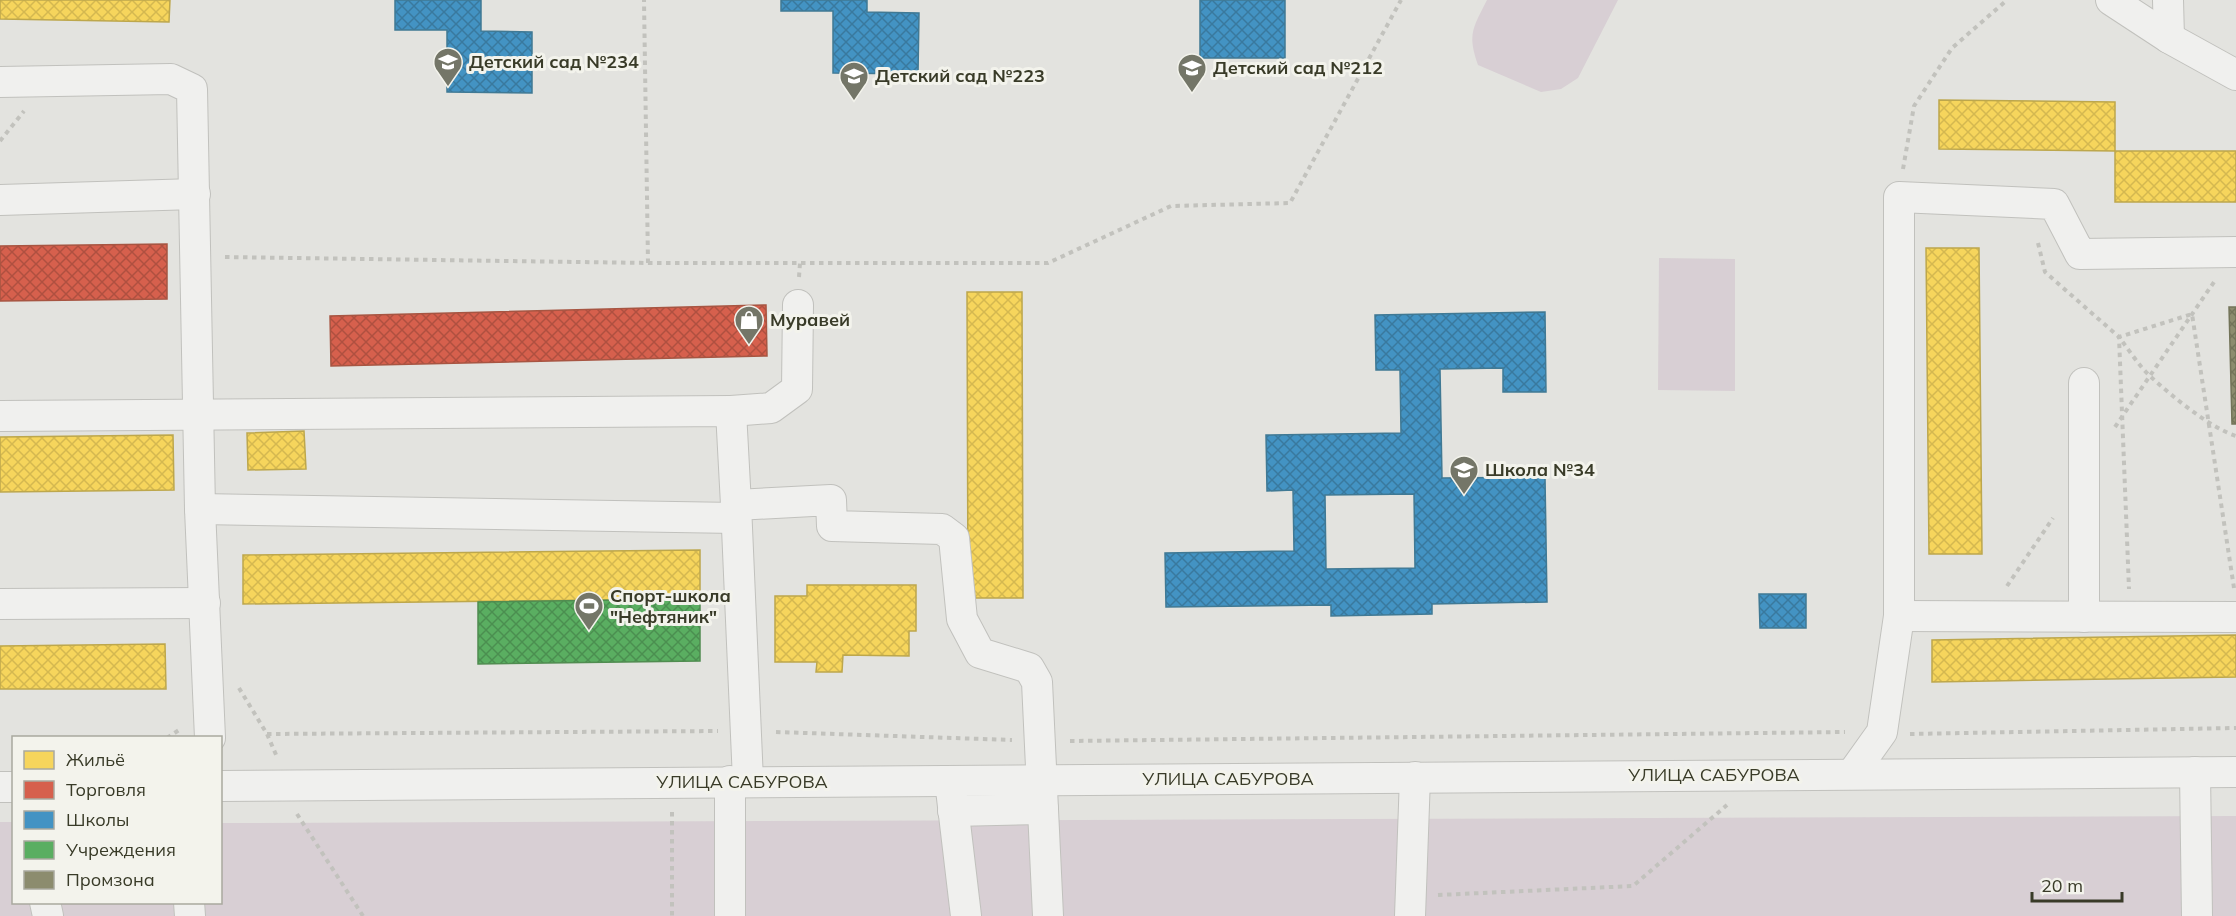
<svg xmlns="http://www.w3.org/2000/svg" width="2236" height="916" viewBox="0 0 2236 916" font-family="Mulish,sans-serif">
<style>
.green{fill:#d8cfd4}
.homes{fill:url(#homes-cross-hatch);stroke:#bda74c;stroke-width:1.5}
.shops{fill:url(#shops-cross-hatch);stroke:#a75542;stroke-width:1.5}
.schools{fill:url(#schools-cross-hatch);stroke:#407994;stroke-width:1.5;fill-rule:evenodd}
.public{fill:url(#public-cross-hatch);stroke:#508c50;stroke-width:1.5}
.industry{fill:url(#industry-cross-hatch);stroke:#737459;stroke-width:1.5}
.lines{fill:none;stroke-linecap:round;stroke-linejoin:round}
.minor-casing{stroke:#c1c1bd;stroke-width:32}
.path{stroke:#c2c2bd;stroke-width:4;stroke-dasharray:4.5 4.5;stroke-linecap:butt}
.minor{stroke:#f0f0ee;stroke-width:30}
.labels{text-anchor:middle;stroke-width:6;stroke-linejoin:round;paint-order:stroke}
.poi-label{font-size:18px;font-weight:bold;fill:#393b28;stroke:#f3f3ec;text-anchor:start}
.street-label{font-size:18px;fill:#393b28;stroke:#f3f3ec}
</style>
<defs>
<pattern id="homes-cross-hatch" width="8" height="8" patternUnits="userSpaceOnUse" patternTransform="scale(1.5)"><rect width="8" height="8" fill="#f6d55c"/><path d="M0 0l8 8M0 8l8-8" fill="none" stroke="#d4b850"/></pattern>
<pattern id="shops-cross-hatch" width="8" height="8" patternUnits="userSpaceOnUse" patternTransform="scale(1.5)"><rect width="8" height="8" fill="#d6604d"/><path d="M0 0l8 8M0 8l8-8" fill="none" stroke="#af5040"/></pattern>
<pattern id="schools-cross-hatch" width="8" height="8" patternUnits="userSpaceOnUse" patternTransform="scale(1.5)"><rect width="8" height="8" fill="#4393c3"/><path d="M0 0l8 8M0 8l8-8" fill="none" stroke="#39799e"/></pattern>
<pattern id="public-cross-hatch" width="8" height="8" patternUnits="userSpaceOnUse" patternTransform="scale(1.5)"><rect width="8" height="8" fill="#5aae61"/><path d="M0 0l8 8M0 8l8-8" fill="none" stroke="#4b8f50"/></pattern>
<pattern id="industry-cross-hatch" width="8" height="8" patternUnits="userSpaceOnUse" patternTransform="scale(1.5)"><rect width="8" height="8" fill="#8c8c6e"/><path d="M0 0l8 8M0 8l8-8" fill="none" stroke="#73745a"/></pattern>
</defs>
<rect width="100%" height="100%" fill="#e3e3df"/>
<g class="green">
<path d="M1487,0H1618L1578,78L1561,89L1541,92L1478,65C1467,34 1473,28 1487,0Z"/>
<path d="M1659,258L1735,259V391L1658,390Z"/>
<path d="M2236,816V916H0V822H13L14,902H220L221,823Z"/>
</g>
<g class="homes">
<path d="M0,0H170L169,22L0,19Z"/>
<path d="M1939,100L2115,102V151L1939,149Z"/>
<rect x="2115" y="151" width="121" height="51"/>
<path d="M1926,248H1979L1982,554H1929Z"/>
<path d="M967,292H1022L1023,598H968Z"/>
<path d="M304,431L306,469L248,470L247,433Z"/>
<path d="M173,435L174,490L0,492V437Z"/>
<path d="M700,550V599L243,604V555Z"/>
<path d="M807,585H916V631H909V656L843,655L842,672H816L817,662H775V596H807Z"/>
<path d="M2236,635V677L1932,682V640Z"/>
<path d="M165,644L166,689H0V646Z"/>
</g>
<g class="shops">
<path d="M167,244V299L0,301V246Z"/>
<path d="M766,305L767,356L331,366L330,316Z"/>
</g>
<g class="schools">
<path d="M395,0H481V31L532,32V93L447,92V30H395Z"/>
<path d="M781,0H867V12L919,13L918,74L833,73V11H781Z"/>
<rect x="1200" y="0" width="85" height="58"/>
<path d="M1545,312L1546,392H1503V368L1440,369L1442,478L1545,477L1547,602L1432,604V614L1331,616V605L1166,607L1165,553L1294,551L1293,490L1267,491L1266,435L1401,433L1400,370H1376L1375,315ZM1414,494L1415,568L1326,569L1325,495Z"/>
<path d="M1759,594H1806V628H1760Z"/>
</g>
<path class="public" d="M700,599V661L478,664V602Z"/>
<path class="industry" d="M2229,307H2236V424H2232Z"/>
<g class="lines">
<g class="minor-casing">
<g id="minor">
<path d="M2111,0L2169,38L2236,75"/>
<path d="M2168,0L2169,38"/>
<path d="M0,82L171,79L192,89L200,509L210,738"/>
<path d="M0,200L195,194"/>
<path d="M731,411L771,408L797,389L798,305"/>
<path d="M0,416L731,411L736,505"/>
<path d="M200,509L736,518"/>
<path d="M0,604L205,603"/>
<path d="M1899,616L2236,617"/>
<path d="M2084,617V383"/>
<path d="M2195,772L2197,916"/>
<path d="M1852,774L1882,732L1899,616V197L2054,204L2080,254L2236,252"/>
<path d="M748,781L736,505L831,500L832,526L942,529L954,538L962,619L980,653L1029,668L1037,682L1048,916"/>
<path d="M950,781L966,916"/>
<path d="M220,786L2236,772"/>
<path d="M0,787H14"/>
<path d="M953,811L1043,809"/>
<path d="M45,902L48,916"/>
<path d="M189,902L190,916"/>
<path d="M730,916V781"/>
<path d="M1410,916L1415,777"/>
</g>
</g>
<g class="path">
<path d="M0,141L24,111"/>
<path d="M1903,169L1914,106L1952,48L2007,0"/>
<path d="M2038,243L2045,272L2119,337L2129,589"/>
<path d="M225,257L648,263L644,0"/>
<path d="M648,263H1048L1171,206L1290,203L1401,0"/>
<path d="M799,277L800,263"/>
<path d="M2115,427L2214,282"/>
<path d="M2007,586L2053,518"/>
<path d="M2234,588L2192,314L2119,337C2129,350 2139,366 2151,377C2173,397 2209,427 2236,436"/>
<path d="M239,688L267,734L277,757"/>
<path d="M776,732L1012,740"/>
<path d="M267,734L718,731"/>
<path d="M1910,734L2236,728"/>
<path d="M167,738L179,730"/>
<path d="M1070,741L1845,732"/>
<path d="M672,812V916"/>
<path d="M297,814L363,916"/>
<path d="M1438,895L1633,886L1727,805"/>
</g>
<use href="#minor" class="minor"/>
</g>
<defs>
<g id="school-pin" transform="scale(1.5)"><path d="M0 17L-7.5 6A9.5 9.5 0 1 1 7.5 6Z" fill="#747668" stroke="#f3f3ec"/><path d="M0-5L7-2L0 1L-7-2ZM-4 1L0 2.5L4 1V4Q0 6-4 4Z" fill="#fff"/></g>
<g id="shop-pin" transform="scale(1.5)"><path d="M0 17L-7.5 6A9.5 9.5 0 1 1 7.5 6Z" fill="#747668" stroke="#f3f3ec"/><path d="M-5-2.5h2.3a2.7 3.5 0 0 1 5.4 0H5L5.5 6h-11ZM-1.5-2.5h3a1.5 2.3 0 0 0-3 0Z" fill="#fff"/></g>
<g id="stadium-pin" transform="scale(1.5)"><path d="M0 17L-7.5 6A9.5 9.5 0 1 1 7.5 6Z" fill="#747668" stroke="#f3f3ec"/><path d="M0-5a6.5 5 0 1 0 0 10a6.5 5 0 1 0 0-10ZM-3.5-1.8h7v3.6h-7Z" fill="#fff"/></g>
</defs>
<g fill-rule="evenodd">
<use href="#school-pin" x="448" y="62"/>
<use href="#school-pin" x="1192" y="68"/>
<use href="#school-pin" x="854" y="76"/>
<use href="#shop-pin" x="749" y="320"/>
<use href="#school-pin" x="1464" y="470"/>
<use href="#stadium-pin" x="589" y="606"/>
</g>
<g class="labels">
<g class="poi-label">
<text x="469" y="68">Детский сад №234</text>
<text x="1213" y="74">Детский сад №212</text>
<text x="875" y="82">Детский сад №223</text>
<text x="770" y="326">Муравей</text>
<text x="1485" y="476">Школа №34</text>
<text x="610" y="602">Спорт-школа<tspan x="610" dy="21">"Нефтяник"</tspan></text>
</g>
<g class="street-label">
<text x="1714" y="781">УЛИЦА САБУРОВА</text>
<text x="1228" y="785">УЛИЦА САБУРОВА</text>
<text x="742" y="788">УЛИЦА САБУРОВА</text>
</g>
</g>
<rect x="12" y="736" width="210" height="168" fill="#f3f3ec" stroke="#a9a99e" stroke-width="1.5"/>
<rect x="24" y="751" width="30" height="18" fill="#f6d55c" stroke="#a9a99e" stroke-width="1.5"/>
<text x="66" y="766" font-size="18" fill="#393b28">Жильё</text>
<rect x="24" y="781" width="30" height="18" fill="#d6604d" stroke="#a9a99e" stroke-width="1.5"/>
<text x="66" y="796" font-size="18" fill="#393b28">Торговля</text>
<rect x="24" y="811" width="30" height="18" fill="#4393c3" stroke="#a9a99e" stroke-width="1.5"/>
<text x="66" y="826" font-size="18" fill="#393b28">Школы</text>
<rect x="24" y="841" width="30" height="18" fill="#5aae61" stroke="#a9a99e" stroke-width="1.5"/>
<text x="66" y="856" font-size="18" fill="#393b28">Учреждения</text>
<rect x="24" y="871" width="30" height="18" fill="#8c8c6e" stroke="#a9a99e" stroke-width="1.5"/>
<text x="66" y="886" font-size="18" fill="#393b28">Промзона</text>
<path d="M2032 892v9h90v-9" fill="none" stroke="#393b28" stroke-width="3"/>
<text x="2041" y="892" font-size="18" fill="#393b28" stroke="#f3f3ec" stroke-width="4.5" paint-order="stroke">20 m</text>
</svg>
